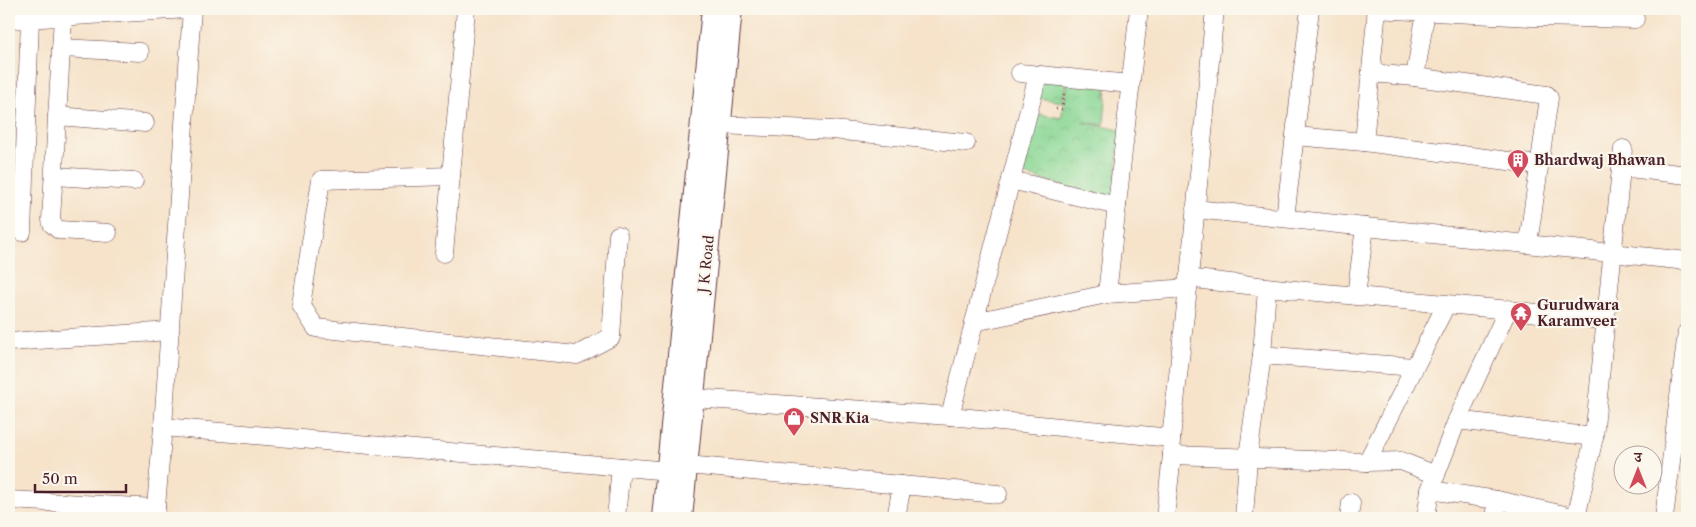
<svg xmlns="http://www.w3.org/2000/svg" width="1696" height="527" viewBox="0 0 1696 527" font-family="'Libre Caslon Text','Noto Serif Devanagari',serif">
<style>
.park{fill:url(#park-crowns);stroke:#6a7b60}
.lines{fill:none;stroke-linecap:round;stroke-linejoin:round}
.minor-casing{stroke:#643c43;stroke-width:19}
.major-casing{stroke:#643c43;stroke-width:24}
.path{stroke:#643c43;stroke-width:2.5;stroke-dasharray:1 4;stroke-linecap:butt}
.minor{stroke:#fff;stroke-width:18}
.major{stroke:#fff;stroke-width:22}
.labels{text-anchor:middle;stroke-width:4.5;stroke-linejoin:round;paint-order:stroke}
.poi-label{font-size:14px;font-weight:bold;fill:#4a1f2b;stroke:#fbf7ec;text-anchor:start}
.street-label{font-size:14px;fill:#4a1f2b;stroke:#fbf7ec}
</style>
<defs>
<pattern id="park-crowns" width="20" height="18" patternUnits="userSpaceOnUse" patternTransform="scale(1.25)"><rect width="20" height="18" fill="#8ad795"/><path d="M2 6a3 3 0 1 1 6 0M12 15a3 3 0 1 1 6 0" fill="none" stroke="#79b881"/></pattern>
</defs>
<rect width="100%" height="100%" fill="#fbf7ec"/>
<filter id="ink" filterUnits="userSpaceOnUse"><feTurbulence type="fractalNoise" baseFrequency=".02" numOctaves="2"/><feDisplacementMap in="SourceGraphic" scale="10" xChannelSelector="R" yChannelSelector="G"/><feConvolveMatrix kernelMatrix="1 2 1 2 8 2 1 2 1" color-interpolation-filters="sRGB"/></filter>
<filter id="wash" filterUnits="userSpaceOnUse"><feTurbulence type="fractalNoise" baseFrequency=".0096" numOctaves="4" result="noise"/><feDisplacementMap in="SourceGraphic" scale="20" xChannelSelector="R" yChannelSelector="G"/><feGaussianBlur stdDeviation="1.12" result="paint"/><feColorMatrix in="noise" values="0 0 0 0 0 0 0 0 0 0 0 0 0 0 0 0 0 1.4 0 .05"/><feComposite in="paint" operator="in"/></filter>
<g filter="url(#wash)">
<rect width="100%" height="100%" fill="#f6e3ca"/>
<g class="park">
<path d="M1038,75L1067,78L1062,102L1033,97Z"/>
<path d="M1069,80L1107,85L1104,125L1082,122L1120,130L1114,201L1016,172L1033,113L1061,118Z"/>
</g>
</g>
<g filter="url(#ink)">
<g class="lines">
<g class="minor-casing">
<g id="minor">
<path d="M1374,9L1532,17L1635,19"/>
<path d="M63,17L51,220L52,224L59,230L108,233"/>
<path d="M9,20L188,9"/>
<path d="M61,48L140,52"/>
<path d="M1020,73L1130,84"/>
<path d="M1371,73L1415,77L1547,95L1549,98L1528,244"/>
<path d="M1415,77L1426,11"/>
<path d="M57,116L145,123"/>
<path d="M720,125L832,130L966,143"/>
<path d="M1295,136L1364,142L1539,165"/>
<path d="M1364,142L1377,9"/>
<path d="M1621,167L1687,175"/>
<path d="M54,176L134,181"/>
<path d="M451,176L321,180L301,305L316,328L577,355L611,337L618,235"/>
<path d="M1011,180L1117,206"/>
<path d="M1195,209L1687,261"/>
<path d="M1285,218L1310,9"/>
<path d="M22,232L30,19"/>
<path d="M444,253L466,9"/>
<path d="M1188,278C1327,296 1467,303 1606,321"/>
<path d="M1107,294L1139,9"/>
<path d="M1356,296L1365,227"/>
<path d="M974,322L1107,294L1188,288"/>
<path d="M9,342L170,331"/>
<path d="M1262,355L1414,367"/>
<path d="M693,398L950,416L1171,438"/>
<path d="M950,416L1038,75"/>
<path d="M1457,420L1594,437"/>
<path d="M163,427L681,472"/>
<path d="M1172,455L1367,462L1401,461L1436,475"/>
<path d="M1367,462L1446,305"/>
<path d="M687,465L998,494"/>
<path d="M1430,490L1497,500L1578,518"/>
<path d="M9,500L156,508"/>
<path d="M155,518L163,427L192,9"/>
<path d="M616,518L621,467"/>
<path d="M896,518L902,485"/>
<path d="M1165,518L1172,455L1171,438L1188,288L1215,9"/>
<path d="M1244,518L1248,457L1262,355L1267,288"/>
<path d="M1349,518L1351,503"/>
<path d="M1426,518L1430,490L1457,420L1508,309"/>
<path d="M1495,518L1497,500"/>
<path d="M1576,518L1594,437L1623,149"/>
<path d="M1664,518L1687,332"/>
</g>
</g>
<g class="major-casing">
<g id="major">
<path d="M663,518L713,9"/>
<path d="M681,518L731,9"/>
</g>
</g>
<path class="path" d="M1056,109H1062L1064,92"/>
<use href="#minor" class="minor"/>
<use href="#major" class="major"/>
</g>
</g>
<defs>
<g id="building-pin" transform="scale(1.125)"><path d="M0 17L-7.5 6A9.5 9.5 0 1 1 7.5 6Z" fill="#d1495b" stroke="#fbf7ec"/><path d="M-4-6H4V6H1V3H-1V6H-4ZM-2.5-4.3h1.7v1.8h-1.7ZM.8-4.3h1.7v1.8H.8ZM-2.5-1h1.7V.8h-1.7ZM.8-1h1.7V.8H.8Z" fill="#fff"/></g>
<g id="temple-pin" transform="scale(1.125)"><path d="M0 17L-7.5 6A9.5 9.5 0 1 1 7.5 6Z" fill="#d1495b" stroke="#fbf7ec"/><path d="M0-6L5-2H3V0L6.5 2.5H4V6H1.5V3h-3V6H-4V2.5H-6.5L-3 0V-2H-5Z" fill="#fff"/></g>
<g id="shop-pin" transform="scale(1.125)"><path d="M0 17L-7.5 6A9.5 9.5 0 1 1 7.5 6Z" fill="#d1495b" stroke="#fbf7ec"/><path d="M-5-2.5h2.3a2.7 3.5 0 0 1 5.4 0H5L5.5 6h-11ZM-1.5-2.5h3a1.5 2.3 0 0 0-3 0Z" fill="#fff"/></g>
</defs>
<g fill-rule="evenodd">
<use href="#building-pin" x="1518" y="160"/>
<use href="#temple-pin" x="1521" y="313"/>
<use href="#shop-pin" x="794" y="418"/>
</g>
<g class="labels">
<g class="poi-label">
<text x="1534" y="165">Bhardwaj Bhawan</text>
<text x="1537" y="310">Gurudwara<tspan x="1537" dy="16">Karamveer</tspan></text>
<text x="810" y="423">SNR Kia</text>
</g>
<g class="street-label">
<text transform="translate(706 264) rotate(-84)" y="5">J K Road</text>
</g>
</g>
<rect width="1696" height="527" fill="none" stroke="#fbf7ec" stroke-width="30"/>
<g transform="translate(1638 470)"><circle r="24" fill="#fbf7ec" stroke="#b4a19f"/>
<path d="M0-4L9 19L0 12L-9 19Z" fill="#d1495b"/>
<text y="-8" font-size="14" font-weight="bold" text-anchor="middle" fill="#4a1f2b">उ</text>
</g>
<path d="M35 484v8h91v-8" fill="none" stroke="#4a1f2b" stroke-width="2.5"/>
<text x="42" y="484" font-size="15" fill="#4a1f2b" stroke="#fbf7ec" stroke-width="4" paint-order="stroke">50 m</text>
</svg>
